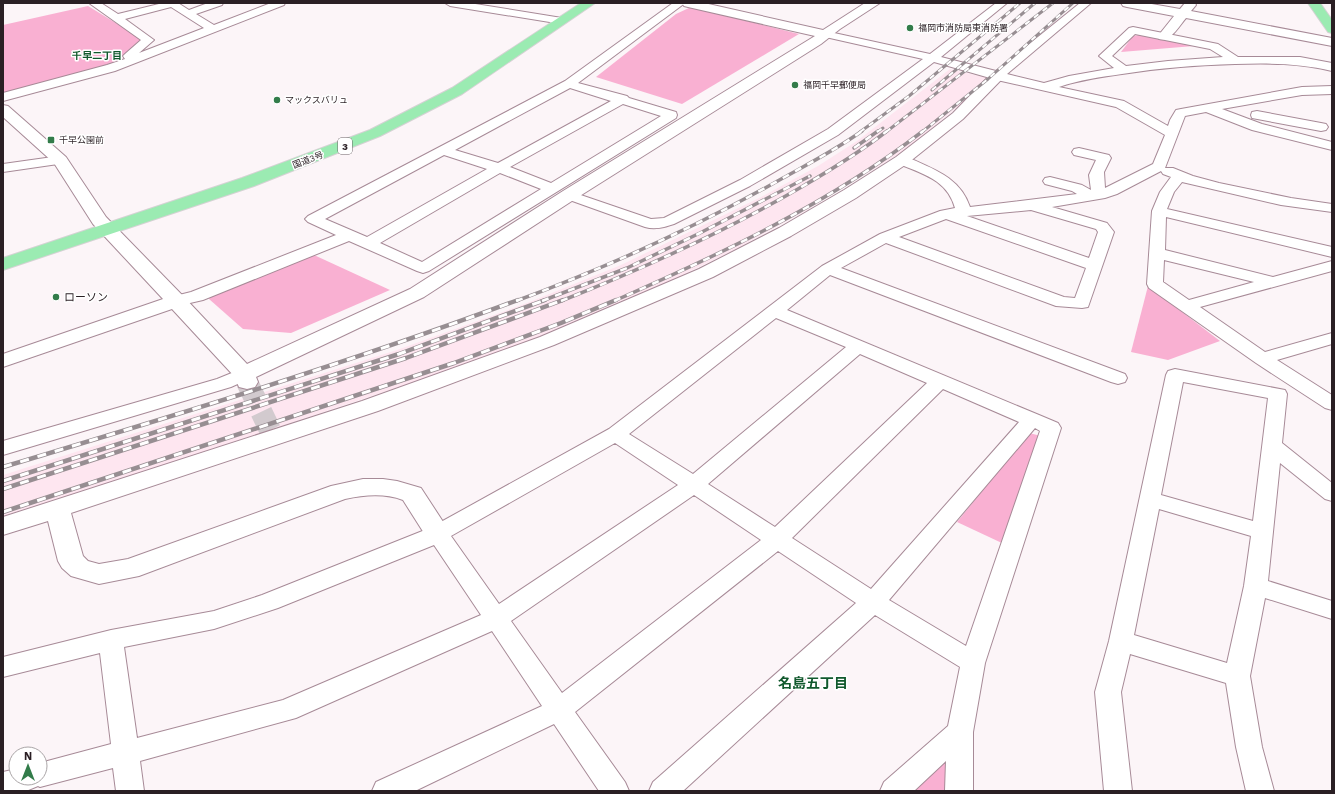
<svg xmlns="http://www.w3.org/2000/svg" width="1335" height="794" viewBox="0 0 1335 794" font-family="'Work Sans','Noto Sans JP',sans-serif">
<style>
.built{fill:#fee6f0}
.green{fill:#f9b0d2}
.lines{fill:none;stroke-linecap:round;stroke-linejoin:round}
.tertiary-tunnel{stroke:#d2cace;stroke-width:22;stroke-dasharray:22 11;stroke-linecap:butt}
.minor-casing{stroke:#a78a97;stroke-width:2}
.tertiary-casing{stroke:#a78a97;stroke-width:2}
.trunk-casing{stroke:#d4d2d3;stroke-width:2}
.minor{fill:#fff;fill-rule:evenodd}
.tertiary{fill:#fff;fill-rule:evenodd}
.trunk{fill:#9bebb2;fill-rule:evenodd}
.rail-far2-casing{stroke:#978e92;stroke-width:3}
.rail-far1-casing{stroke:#978e92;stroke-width:3.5}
.rail-casing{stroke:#978e92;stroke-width:4.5}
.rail-far2{stroke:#fff;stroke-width:2;stroke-dasharray:5.5;stroke-linecap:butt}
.rail-far1{stroke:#fff;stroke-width:2.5;stroke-dasharray:7;stroke-linecap:butt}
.rail{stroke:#fff;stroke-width:3;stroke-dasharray:9;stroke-linecap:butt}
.poi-dot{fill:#327c4a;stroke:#fff;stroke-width:1.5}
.labels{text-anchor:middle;stroke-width:3;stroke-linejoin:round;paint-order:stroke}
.far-poi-label{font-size:9px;fill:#2a1f24;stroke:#fff;text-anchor:start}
.far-street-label{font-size:9px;fill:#2a1f24;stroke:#fff}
.far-neighbourhood-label{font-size:10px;font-weight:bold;fill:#11592d;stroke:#fff}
.shield{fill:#fff;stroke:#6a6266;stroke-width:1}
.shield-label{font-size:10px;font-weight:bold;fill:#2a1f24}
.poi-label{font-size:11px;fill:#2a1f24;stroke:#fff;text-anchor:start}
.near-neighbourhood-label{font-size:14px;font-weight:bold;fill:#11592d;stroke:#fff}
</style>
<rect width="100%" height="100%" fill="#fcf5f8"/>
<path class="built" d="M950,69L992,79L902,152L807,210L734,250L662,285L544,336L423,379L3,518V475L397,350L527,303L621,265L761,197L818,166L857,141Z"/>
<g class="green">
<path d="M88,6L142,39L112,65L3,95V25Z"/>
<path d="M691,7L799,34L682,104L596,77L676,14Z"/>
<path d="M1139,35L1146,36L1194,46L1121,52L1133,36Z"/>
<path d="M314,255L390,290L291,333L243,329L209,299L210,295Z"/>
<path d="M1148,286L1220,341L1168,360L1131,352Z"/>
<path d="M1029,433L1041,436L1004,544L957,522Z"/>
<path d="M951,754L950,791H912Z"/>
</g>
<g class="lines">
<path class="tertiary-tunnel" d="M247,382L270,430"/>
<g class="minor-casing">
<g id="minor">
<path d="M89,3H101L118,14L163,3H178L189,10L208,3H223L222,5L196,14L214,25L271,3H285L284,5L115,71L3,101V93L107,65L125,59L123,56L125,54L141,40ZM171,7L204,28L139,53L154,40L125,19Z"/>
<path d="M445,3H469L562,18L567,21L562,24L450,6Z"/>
<path d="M673,3H685L578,83L627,96L629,98L676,112L677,115L676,118L429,271L423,273L417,271L349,241L203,300L177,306L171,305L169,301L171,297L191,292L336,235L308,222L305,219L308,216L565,81ZM570,88L611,101L498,163L455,150ZM623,104L661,116L551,183L510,167ZM444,155L487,169L367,237L325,219ZM500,173L541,189L422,262L380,243Z"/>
<path d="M996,3H1007L941,57L996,71L1080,3H1091L1007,74L1044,83L1069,76L1114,68L1099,56L1129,28L1133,27L1218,44L1238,57H1300L1332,63V71C1300,63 1268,63 1235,64C1197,65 1159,68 1122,74C1101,77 1079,80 1059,87L1124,101L1168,126L1170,120L1176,110L1181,109L1302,87L1332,86V94L1302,95L1222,109L1262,124L1332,142V150L1252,130L1206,112L1185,116L1165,168H1173L1193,176L1219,183L1291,198L1332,204V212L1281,205L1182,182L1174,192L1167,209L1332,247V257L1166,217L1165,250L1273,277L1332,261V271L1200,307L1265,352L1332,333V344L1277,360L1332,395V410L1325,408L1256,363L1149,288L1147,284L1152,211L1160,192L1171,177L1163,174L1161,171L1117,194L1105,198L1052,207L1107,223L1114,232L1088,307L1082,308L1056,306L886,243L841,268L1125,374L1127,378L1125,382L1118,384L1111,382L830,275L787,310L1039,415L1058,423L1061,428L985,663L973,732V791H945L946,761L914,791H880L884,782L948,726L960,667L875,615L683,791H649L653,782L856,603L778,551L575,712L625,782L629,791H599L554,724L415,791H372L376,782L542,706L492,631L296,718L140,761L144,791H116L113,768L40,787L38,786L26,791H3V772L16,769V778H40V763L111,744L100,653L3,677V657L111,630L214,611L262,595L430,528L609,429L822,266L880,234L940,211L955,208C947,179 922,174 897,163L895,160L897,157L902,156L907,157C933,169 960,177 970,207L1077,194L1072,191L1045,184L1043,181L1045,178L1050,177L1082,185L1091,190L1089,175L1096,160L1074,155L1072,152L1074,149L1079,148L1109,155L1111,158L1104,172L1105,188L1153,164L1165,135L1116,107L997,80L934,62L838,135L750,186L674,224C665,227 655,230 645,227L564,198L562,195L564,192L569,191L651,219L664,218L740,180L828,129L923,59L821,36L819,34L821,32L825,31L930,54ZM1135,34L1210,49L1223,57L1168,61L1126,66L1112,56ZM1031,210L1096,229L1098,232L1089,258L967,216ZM946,219L1086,268L1075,298L1064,297L899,237ZM1164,260L1254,282L1189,300L1163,282ZM776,318L846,347L693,474L629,434ZM860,354L927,383L775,527L708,484ZM943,389L1019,422L871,589L792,538ZM1035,428L1040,431L966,646L889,600ZM615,443L678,485L499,604L451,536ZM694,495L761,540L562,693L511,621ZM434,545L481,615L283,700L137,738L124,647L214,629L278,608Z"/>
<path d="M1257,111L1321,123L1326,124L1328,127L1326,130L1321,131L1252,118L1251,115L1252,112Z"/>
<path d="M60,156L65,157L67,160L65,163L3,172V164Z"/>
<path d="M244,368L251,370L253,374L251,378L231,387L3,455V441L217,379Z"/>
<path d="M1175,369L1285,390L1287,394L1282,443L1332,483V501L1325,499L1280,463L1268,581L1332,601V619L1265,598L1250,676L1262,747L1274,791H1246L1236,747L1226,683L1130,654L1121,692L1132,791H1104L1095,692L1109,641L1166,375L1168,371ZM1183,382L1268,398L1253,521L1161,495ZM1159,509L1251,536L1244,586L1227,663L1134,635Z"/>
</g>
</g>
<g class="tertiary-casing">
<g id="tertiary">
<path d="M682,3H704L823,30L865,3H880L840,29L821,44L575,199L424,297L256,377L258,382L255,387L247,389L239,387L234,376L172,309L3,367V354L163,299L93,224L54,163L3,117V105L8,106L66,157L106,217L184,297L247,364L410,289L563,191L815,36L688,7L684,6Z"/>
<path d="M1121,3H1146L1180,9L1185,3H1195L1196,5L1191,11L1332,38V46L1186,18C1179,26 1171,42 1159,39L1158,36L1174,16L1127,7L1123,6Z"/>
<path d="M997,72L1002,73L1004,76L1002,79L963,119L908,163L856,198L791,236L713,277L554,345L378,411L71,513L83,556L88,561L99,564L128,559L331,486L363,479H383L397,481L421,488L451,534L447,541L438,543L429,541L403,500C384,493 365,495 345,499L139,576L99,584L71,576L62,568L58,561L48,521L3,535V517L362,401L540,337L699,269L779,228L844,190L896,157L953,113L992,73Z"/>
</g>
</g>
<g class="trunk-casing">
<g id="trunk">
<path d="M581,3H595L462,94L380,136L254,186L3,270V258L242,178L370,130L452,88Z"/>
<path d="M1308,3H1320L1332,20V33L1328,32Z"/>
</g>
</g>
<use href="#minor" class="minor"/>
<use href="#tertiary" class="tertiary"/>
<use href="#trunk" class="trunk"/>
<g class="rail-far2-casing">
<g id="rail-far2">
<path d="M932,90L1035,3"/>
<path d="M860,132L909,96L1020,3"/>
<path d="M877,132L883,128"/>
<path d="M886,132L1053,3"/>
<path d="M922,132L988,79L1073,3"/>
</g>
</g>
<g class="rail-far1-casing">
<g id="rail-far1">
<path d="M854,148L878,131"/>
<path d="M516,301C608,267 698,226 783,178C810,163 837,149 862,131"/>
<path d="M542,301L627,268L700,233L810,176"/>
<path d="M561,301C642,269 722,233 798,189C829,171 859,153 887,131"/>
<path d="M614,301C721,254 830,203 923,131"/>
</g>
</g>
<g class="rail-casing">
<g id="rail">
<path d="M3,467C176,415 349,363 518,300"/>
<path d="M3,481L399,354L545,300"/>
<path d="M3,489L406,358L563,300"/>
<path d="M3,512L454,363L561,323L616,300"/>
</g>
</g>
<use href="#rail-far2" class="rail-far2"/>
<use href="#rail-far1" class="rail-far1"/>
<use href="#rail" class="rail"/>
</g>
<g class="poi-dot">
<circle cx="910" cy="28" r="4"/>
<circle cx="795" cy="85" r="4"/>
<circle cx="277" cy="100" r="4"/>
<rect x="47" y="136" width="8" height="8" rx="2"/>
<circle cx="56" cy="297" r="4"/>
</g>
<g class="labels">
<g class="far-poi-label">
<text x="918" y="31">福岡市消防局東消防署</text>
<text x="803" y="88">福岡千早郵便局</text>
<text x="285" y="103">マックスバリュ</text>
<text x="59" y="143">千早公園前</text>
</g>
<g class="far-street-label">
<text transform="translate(308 160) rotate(-21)" y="3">国道3号</text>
</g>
<g class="far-neighbourhood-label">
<text x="97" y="59">千早二丁目</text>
</g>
<rect class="shield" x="338" y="138" width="14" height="16" rx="3"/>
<g class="shield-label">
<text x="345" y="150">3</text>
</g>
<g class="poi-label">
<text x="64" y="301">ローソン</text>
</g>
<g class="near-neighbourhood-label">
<text x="813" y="688">名島五丁目</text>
</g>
</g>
<rect width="1335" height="794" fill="none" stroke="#2a1f24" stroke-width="8"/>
<g transform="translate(28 766)"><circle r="19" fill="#ffffff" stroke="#aaa5a7"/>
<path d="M0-3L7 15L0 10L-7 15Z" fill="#327c4a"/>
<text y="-6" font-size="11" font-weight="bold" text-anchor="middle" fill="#2a1f24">N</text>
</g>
</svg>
